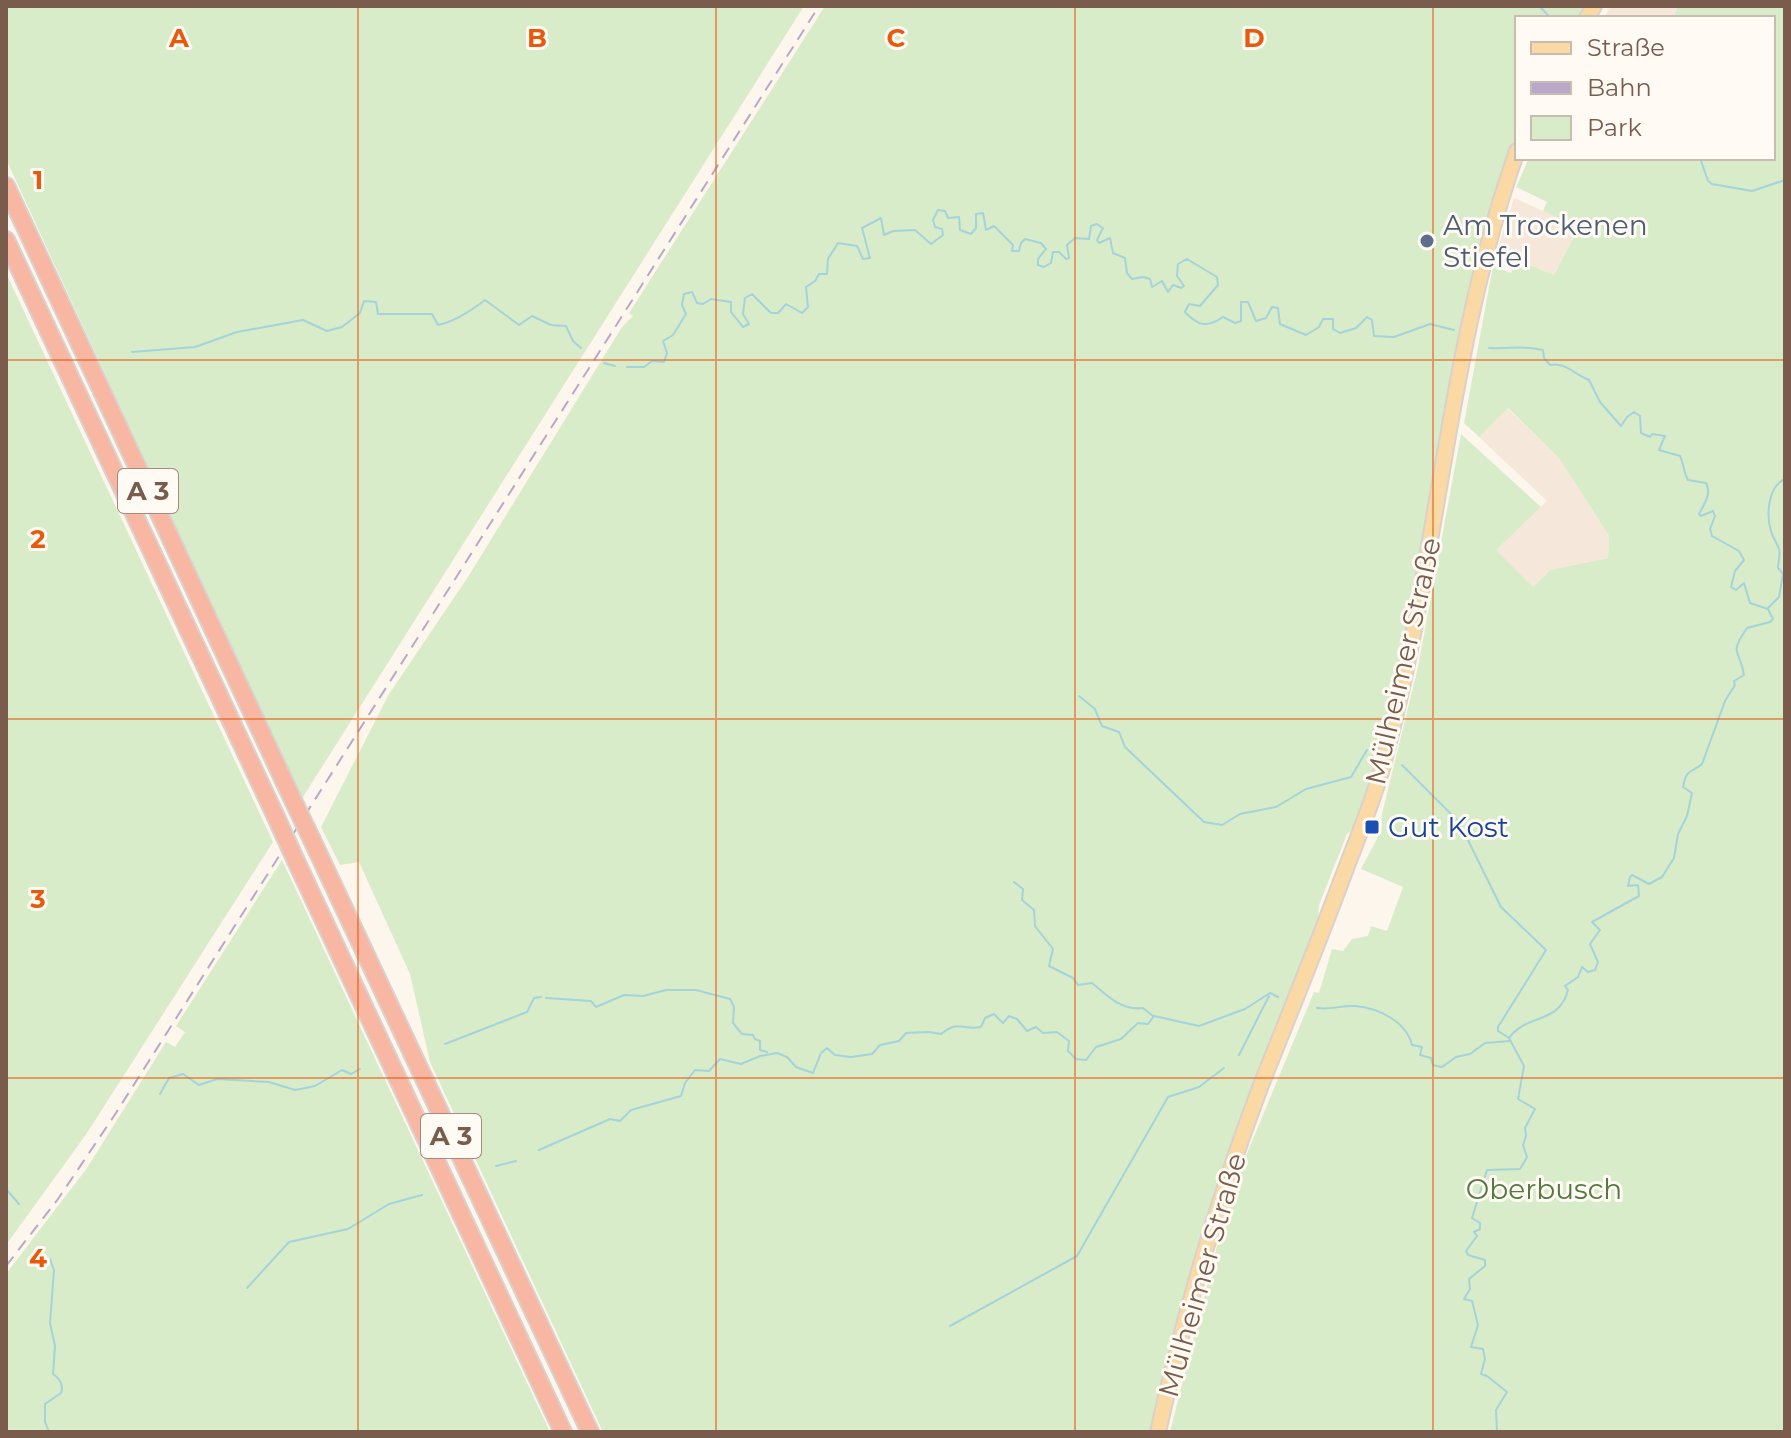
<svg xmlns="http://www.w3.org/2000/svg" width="1791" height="1438" viewBox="0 0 1791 1438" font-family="Montserrat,sans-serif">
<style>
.residential{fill:#f5e8da}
.green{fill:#d8ecc9}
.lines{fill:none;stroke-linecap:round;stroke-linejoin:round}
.stream{stroke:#a5d3da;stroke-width:2}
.major-casing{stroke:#dad1cd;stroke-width:18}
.highway-casing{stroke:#dad1cd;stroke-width:20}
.major{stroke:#fbd9a5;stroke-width:14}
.highway{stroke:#f7b7a3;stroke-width:16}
.rail{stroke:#b9a8c9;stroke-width:2;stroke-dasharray:12 8;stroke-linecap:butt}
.highway-bridge-casing{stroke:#dad1cd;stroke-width:20;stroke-linecap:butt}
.highway-bridge{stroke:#f7b7a3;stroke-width:16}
.grid{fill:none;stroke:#e8590c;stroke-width:2;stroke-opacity:0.55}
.service-dot{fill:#5c6f8a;stroke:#fffaf3;stroke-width:3}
.transit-dot{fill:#1a4fb4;stroke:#fffaf3;stroke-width:3}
.labels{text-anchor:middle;stroke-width:6;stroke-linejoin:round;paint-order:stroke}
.shield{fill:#fffaf3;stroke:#a28b7f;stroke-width:2}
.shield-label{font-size:26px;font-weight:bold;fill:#7a5c4d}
.service-label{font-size:28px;fill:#4e5e75;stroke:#fffaf3;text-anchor:start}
.street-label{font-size:28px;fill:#7a5c4d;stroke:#fffaf3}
.transit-label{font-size:28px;fill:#164399;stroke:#fffaf3;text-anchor:start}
.park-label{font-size:28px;fill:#537a41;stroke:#fffaf3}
.grid-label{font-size:26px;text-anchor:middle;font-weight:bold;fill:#e8590c;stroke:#fffaf3;stroke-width:6;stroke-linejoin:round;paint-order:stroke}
</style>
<rect width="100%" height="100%" fill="#fdf6ec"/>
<g class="residential">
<path d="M1610,6H1678L1673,18H1604Z"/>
<path d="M1514,198L1579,227L1554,275L1517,260L1498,248Z"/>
<path d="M1507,408L1559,458L1609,536L1608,558L1550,570L1533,587L1495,550L1547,501L1479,437Z"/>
</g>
<g class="green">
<path d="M6,6H804L301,800L6,159Z"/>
<path d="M825,6H1587L1580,18H1517V138L1498,189L1475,271L1402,664L1376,770L1356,827L1347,834L1319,905L1318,921L1207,1219L1183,1300L1152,1432H603L430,1062L410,974L359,862L340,865L321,827L389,694L468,577L622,327L633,316L629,313Z"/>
<path d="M1678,6H1785V1432H1170L1223,1222L1246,1156L1314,992L1319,993L1332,949L1343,951L1352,939L1368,936L1371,926L1387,931L1403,887L1361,869L1381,831L1382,814L1418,667L1461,434L1541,507L1496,550L1533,587L1550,570L1608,558L1609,536L1559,458L1508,408L1479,437L1464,423L1493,266L1511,273L1517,260L1554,275L1579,227L1543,211L1547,202L1516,187L1529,158H1773V18H1673Z"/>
<path d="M6,273L273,842L87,1133L6,1245Z"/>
<path d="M282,860L550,1432H6V1274L87,1168L166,1042L175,1047L185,1032L176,1026Z"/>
</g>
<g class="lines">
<g class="stream">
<path d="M1539,6L1551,18"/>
<path d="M1700,158L1708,181L1712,184L1752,191L1785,180"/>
<path d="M1489,348C1508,349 1525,345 1543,350L1544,358L1550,365C1565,362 1574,374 1589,380L1600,402L1621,426L1627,417L1634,412L1640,416L1641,433L1650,437L1652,434L1665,436L1659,450L1680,456C1684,464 1683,471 1688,480L1706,483C1712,494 1704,504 1699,514L1701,516L1713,511L1715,516L1710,529L1712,536L1739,551L1744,560L1735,571L1731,587L1736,590L1744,583L1750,603L1768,609L1773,619L1770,622L1747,628C1728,656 1740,648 1744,675L1734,681L1735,685L1725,701L1702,764C1691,774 1687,767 1683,787L1692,793L1687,816L1678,834L1674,858L1662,877L1649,884L1632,875L1630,877L1628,886L1638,885L1639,896L1592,922L1600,930L1590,944L1598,962L1595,970L1588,972L1582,967L1578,977L1565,986L1568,990C1559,1025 1527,1013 1509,1038L1524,1066L1518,1099L1535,1109L1525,1128L1526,1136L1523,1145L1527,1157L1520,1169L1487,1170L1472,1218L1480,1223V1229L1474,1232L1477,1236L1466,1251L1468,1255L1485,1260V1266L1469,1279L1470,1289L1464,1299L1472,1301L1478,1325L1471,1347L1483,1349L1485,1359L1481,1374L1487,1376L1507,1392L1496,1410L1497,1432"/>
<path d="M132,352L195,347L237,332L303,320L327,331L342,327L360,313L364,301L376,302L378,314H432L438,325C453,322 472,310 485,300L519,325L532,316L551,325L566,326L573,341L581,348"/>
<path d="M604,363L615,366"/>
<path d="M627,367H644L652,361L664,362L667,353L663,341L673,335L686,314L682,305L684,294L692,292L697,303L703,304L711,299L731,302V312L743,327L749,324L743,314L745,298L752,294L771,313H778L786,304L802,313L808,307L806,287L815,281L819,274H827L828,259L838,243L857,246L863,259L870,258L862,228L881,218L884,235L893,231L915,230L931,244L943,235L942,229L935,227L933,220L938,210L945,211L948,218L959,217L960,230L971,234L976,228V214L983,213L986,230L994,226L1013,245L1012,251H1019L1021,243L1025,239L1041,243L1046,249L1038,259V265L1044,267L1051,263L1053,252H1059L1066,259L1069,258L1067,245L1075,238L1089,239L1091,226L1097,224L1103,228L1097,240L1099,243L1110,238L1113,253L1125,258L1127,273L1132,279L1143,277L1150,279L1152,287L1162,281L1168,292L1173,285L1181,288L1184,286L1177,276L1178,264L1187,259L1217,277L1218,285L1200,306L1189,304L1185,312C1198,326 1207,328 1223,317L1235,323L1241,321V302H1248L1256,321L1266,318L1272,307L1278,308L1280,324L1306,335L1319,327L1323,319H1333V329L1340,333L1356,328L1367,317L1372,320L1374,336L1394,337L1430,324L1454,330"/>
<path d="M1768,608L1779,597L1783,574L1778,568C1778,562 1781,554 1779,549C1777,543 1773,538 1771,531C1766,515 1768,486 1785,479"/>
<path d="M1079,696L1095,709L1102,726L1119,732L1125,747L1204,822L1222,825L1240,814L1276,807L1306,789L1351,777L1367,750"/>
<path d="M1402,765L1459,822L1501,907L1546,950L1498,1027V1031L1509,1038"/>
<path d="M1014,882L1023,889L1022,900L1034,910L1035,926L1053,949L1049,966L1073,978L1078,985L1092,983C1107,996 1122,1011 1143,1008L1153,1016"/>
<path d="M546,998L591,1001L596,1007L624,995L643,996L666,990H696L730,999L734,1007L733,1023L742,1034L753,1035L755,1039L760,1041V1050L767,1052"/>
<path d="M1317,1008C1332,1010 1342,1005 1355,1006C1378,1008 1406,1021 1412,1045L1422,1047L1420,1055L1431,1058L1433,1065L1442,1067L1456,1057L1470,1054L1485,1043L1510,1041"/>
<path d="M445,1044L527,1012L534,998L541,997"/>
<path d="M1239,1055L1269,996"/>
<path d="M160,1094L169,1078L183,1074L199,1085L217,1079L269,1082L295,1090L315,1086L342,1070L351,1074L360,1069"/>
<path d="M539,1150L610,1119L620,1121L631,1110L681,1096L685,1083L695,1070L709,1071L720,1059L741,1064L760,1056L777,1053L787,1057L796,1067L813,1073L821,1053L827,1048L835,1055L851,1057L872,1054L880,1045L899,1041L906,1033L929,1032L941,1034C960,1019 962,1031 981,1027L985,1018L994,1014L1003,1023L1009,1016L1017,1019L1027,1031L1036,1027L1043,1033L1057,1032L1069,1041L1068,1051L1076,1059L1086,1060L1096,1047L1121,1039L1138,1023L1148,1024L1154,1016L1199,1026L1245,1009L1270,993L1278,997"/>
<path d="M496,1166L516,1161"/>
<path d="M6,1189L19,1204"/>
<path d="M247,1288L289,1242L348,1229L389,1204L422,1195"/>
<path d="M950,1326L1077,1256L1168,1097L1199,1087L1224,1068"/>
<path d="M49,1432L45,1422V1404L61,1393C64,1385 60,1379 53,1374L55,1346L50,1323L54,1270L50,1259"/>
</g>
<g class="major-casing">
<g id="major">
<path d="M1587,18L1594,6"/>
<path d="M1158,1432C1184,1314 1218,1199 1261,1085C1288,1017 1316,949 1342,879C1355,844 1370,809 1381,772C1438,568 1446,351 1517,151"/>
</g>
</g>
<g class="highway-casing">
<g id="highway">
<path d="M6,186L291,796"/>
<path d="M6,240L275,815"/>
<path d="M312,840L590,1432"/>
<path d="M296,861L563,1432"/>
</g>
</g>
<use href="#major" class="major"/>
<use href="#highway" class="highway"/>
<path class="rail" d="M6,1266L58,1199L114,1116L819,6"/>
<g class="highway-bridge-casing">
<g id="highway-bridge">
<path d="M291,796L312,840"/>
<path d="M275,815L296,861"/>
</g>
</g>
<use href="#highway-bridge" class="highway-bridge"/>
</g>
<path class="grid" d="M358,6V1432M716,6V1432M1075,6V1432M1433,6V1432M6,360H1785M6,719H1785M6,1078H1785"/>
<circle class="service-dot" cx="1427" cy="241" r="8"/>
<rect class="transit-dot" x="1364" y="819" width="16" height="16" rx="4"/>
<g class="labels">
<g class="shield">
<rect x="118" y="469" width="60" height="44" rx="6"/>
<rect x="421" y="1114" width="60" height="44" rx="6"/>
</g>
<g class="shield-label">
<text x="148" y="500">A 3</text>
<text x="451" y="1145">A 3</text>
</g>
<g class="service-label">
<text x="1443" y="235">Am Trockenen<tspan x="1443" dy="32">Stiefel</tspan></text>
</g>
<g class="street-label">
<text transform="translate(1403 661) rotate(-77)" y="10">Mülheimer Straße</text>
<text transform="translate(1202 1275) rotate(-74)" y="10">Mülheimer Straße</text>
</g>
<g class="transit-label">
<text x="1388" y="837">Gut Kost</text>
</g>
<g class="park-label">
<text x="1544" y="1199">Oberbusch</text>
</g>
</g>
<g class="grid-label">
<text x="179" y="47">A</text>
<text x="537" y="47">B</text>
<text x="896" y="47">C</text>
<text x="1254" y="47">D</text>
<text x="38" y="189">1</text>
<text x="38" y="548">2</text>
<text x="38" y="908">3</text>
<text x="38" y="1267">4</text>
</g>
<rect width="1791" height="1438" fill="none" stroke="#7a5c4d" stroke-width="16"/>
<rect x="1515" y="16" width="260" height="144" fill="#fffaf3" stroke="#cabbb1" stroke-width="2"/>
<rect x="1531" y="42" width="40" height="12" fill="#fbd9a5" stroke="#cabbb1" stroke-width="2"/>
<text x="1587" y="56" font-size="24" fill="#7a5c4d">Straße</text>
<rect x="1531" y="82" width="40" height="12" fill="#b9a8c9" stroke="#cabbb1" stroke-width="2"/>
<text x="1587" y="96" font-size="24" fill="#7a5c4d">Bahn</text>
<rect x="1531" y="116" width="40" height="24" fill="#d8ecc9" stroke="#cabbb1" stroke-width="2"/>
<text x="1587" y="136" font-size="24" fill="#7a5c4d">Park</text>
</svg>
